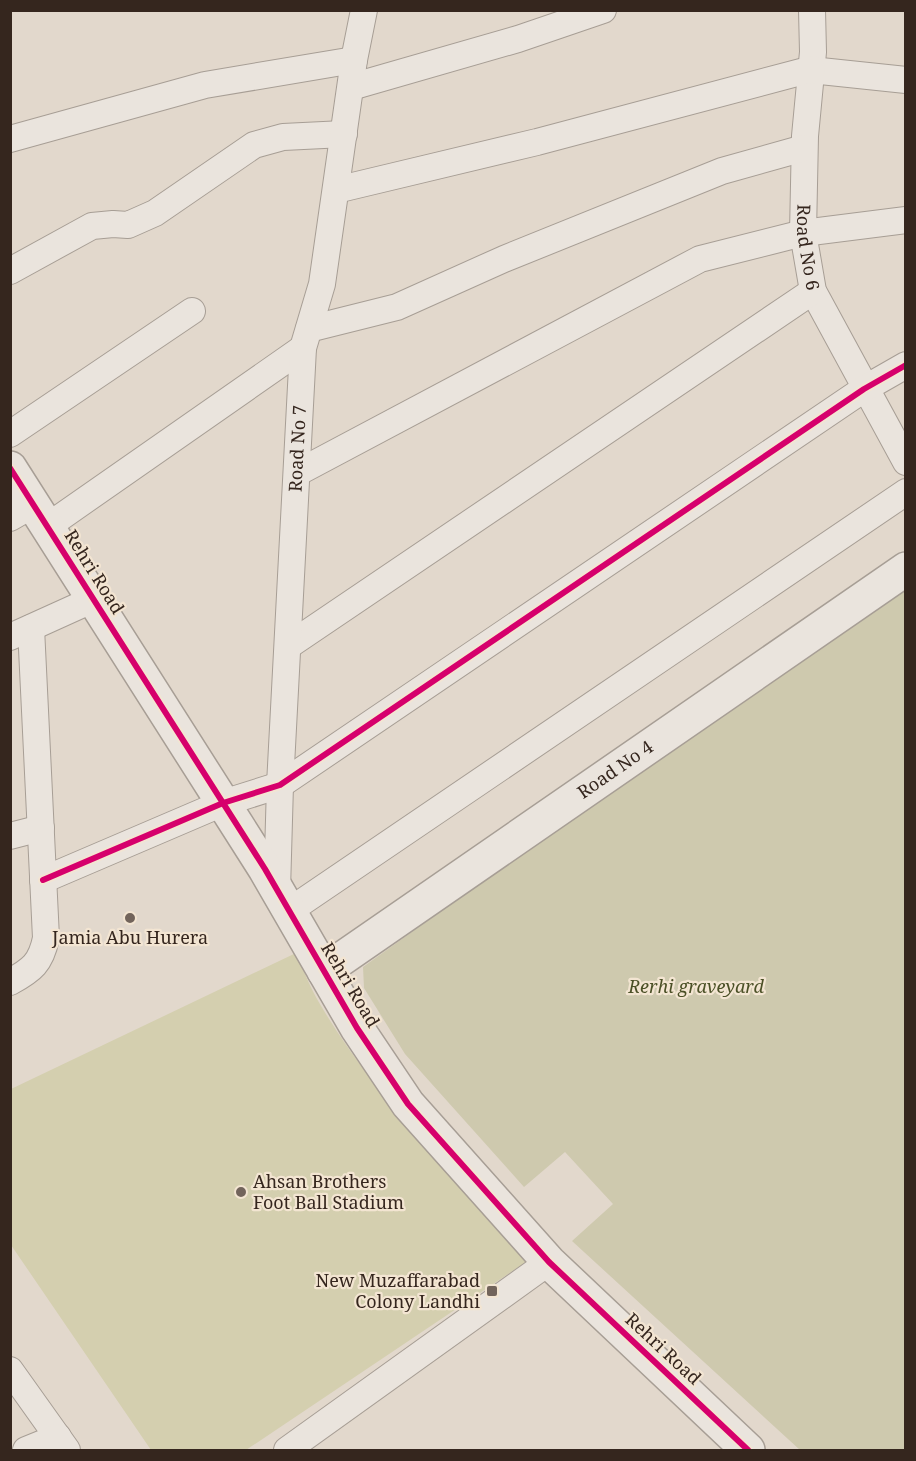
<svg xmlns="http://www.w3.org/2000/svg" width="916" height="1461" viewBox="0 0 916 1461" font-family="'Noto Serif',serif">
<style>
.green{fill:#d4cfaf}
.cemetery{fill:#cec9ae}
.lines{fill:none;stroke-linecap:round;stroke-linejoin:round}
.minor-casing{stroke:#a79e95;stroke-width:28}
.tertiary-casing{stroke:#a79e95;stroke-width:36}
.minor{stroke:#eae4dd;stroke-width:26}
.tertiary{stroke:#eae4dd;stroke-width:33}
.cycleway-casing{stroke:#f3e5d2;stroke-width:10}
.cycleway{stroke:#d6006c;stroke-width:6}
.poi-dot{fill:#72645b;stroke:#f3e5d2;stroke-width:2}
.labels{text-anchor:middle;stroke-width:4.5;stroke-linejoin:round;paint-order:stroke}
.street-label{font-size:18px;fill:#35261e;stroke:#f3e5d2}
.poi-label{font-size:18px;fill:#35261e;stroke:#f3e5d2}
.park-label{font-size:18px;font-style:italic;fill:#4b5026;stroke:#f3e5d2}
</style>
<rect width="100%" height="100%" fill="#e2d8cc"/>
<path class="green" d="M296,953C303,968 309,985 317,999C373,1097 457,1175 532,1258L246,1450H151L11,1245V1089Z"/>
<path class="cemetery" d="M905,583V1450H800L572,1241L613,1204L565,1152L524,1187L405,1054L364,988L363,967L798,655Z"/>
<g class="lines">
<g class="minor-casing">
<g id="minor">
<path id="s1" d="M812,10L813,52L805,136L803,233L813,291L906,462"/>
<path d="M811,70L906,80"/>
<path d="M351,87L518,39L603,10"/>
<path d="M10,139L205,85L354,60"/>
<path d="M336,190L537,142L812,69"/>
<path d="M10,271L92,226L113,224L128,225L155,213L254,145L283,137L344,134"/>
<path d="M309,329L397,307L504,259L722,171L804,148"/>
<path d="M10,434L192,311"/>
<path d="M297,473L700,259L803,233L906,220"/>
<path d="M10,518L34,504"/>
<path d="M48,526L303,348"/>
<path d="M10,637L94,599"/>
<path d="M288,646L813,291"/>
<path d="M10,836L41,828"/>
<path d="M43,880L223,803L280,785L864,389L906,365"/>
<path id="s2" d="M277,890L280,785L303,348L322,284L354,60L364,10"/>
<path d="M289,911L906,492"/>
<path d="M10,982C32,970 41,963 46,938L31,628"/>
<path d="M10,1370L67,1450"/>
<path d="M26,1450L58,1437"/>
<path d="M287,1450L549,1262"/>
</g>
</g>
<g class="tertiary-casing">
<g id="tertiary">
<path d="M10,468L265,869L357,1028L408,1104L549,1262L748,1450"/>
<path id="s3" d="M324,971L906,569"/>
</g>
</g>
<use href="#minor" class="minor"/>
<use href="#tertiary" class="tertiary"/>
<g class="cycleway-casing">
<g id="cycleway">
<path d="M10,468L265,869L357,1028L408,1104L549,1262L748,1450"/>
<path d="M43,880L223,803L280,785L864,389L906,365"/>
</g>
</g>
<use href="#cycleway" class="cycleway"/>
</g>
<g class="poi-dot">
<circle cx="130" cy="918" r="6"/>
<circle cx="241" cy="1192" r="6"/>
<rect x="486" y="1285" width="12" height="12" rx="3"/>
</g>
<g class="labels">
<g class="street-label">
<text dy="6" stroke="none"><textPath href="#s1" startOffset="238">Road No 6</textPath></text>
<text dy="6" stroke="none"><textPath href="#s2" startOffset="442">Road No 7</textPath></text>
<text transform="translate(94 572) rotate(58)" y="6">Rehri Road</text>
<text dy="6" stroke="none"><textPath href="#s3" startOffset="354">Road No 4</textPath></text>
<text transform="translate(350 985) rotate(59)" y="6">Rehri Road</text>
<text transform="translate(663 1349) rotate(43)" y="6">Rehri Road</text>
</g>
<g class="poi-label">
<text x="130" y="944">Jamia Abu Hurera</text>
<text x="253" y="1188" text-anchor="start">Ahsan Brothers<tspan x="253" dy="21">Foot Ball Stadium</tspan></text>
<text x="480" y="1287" text-anchor="end">New Muzaffarabad<tspan x="480" dy="21">Colony Landhi</tspan></text>
</g>
<g class="park-label">
<text x="696" y="993">Rerhi graveyard</text>
</g>
</g>
<rect width="916" height="1461" fill="none" stroke="#35261e" stroke-width="24"/>
</svg>
